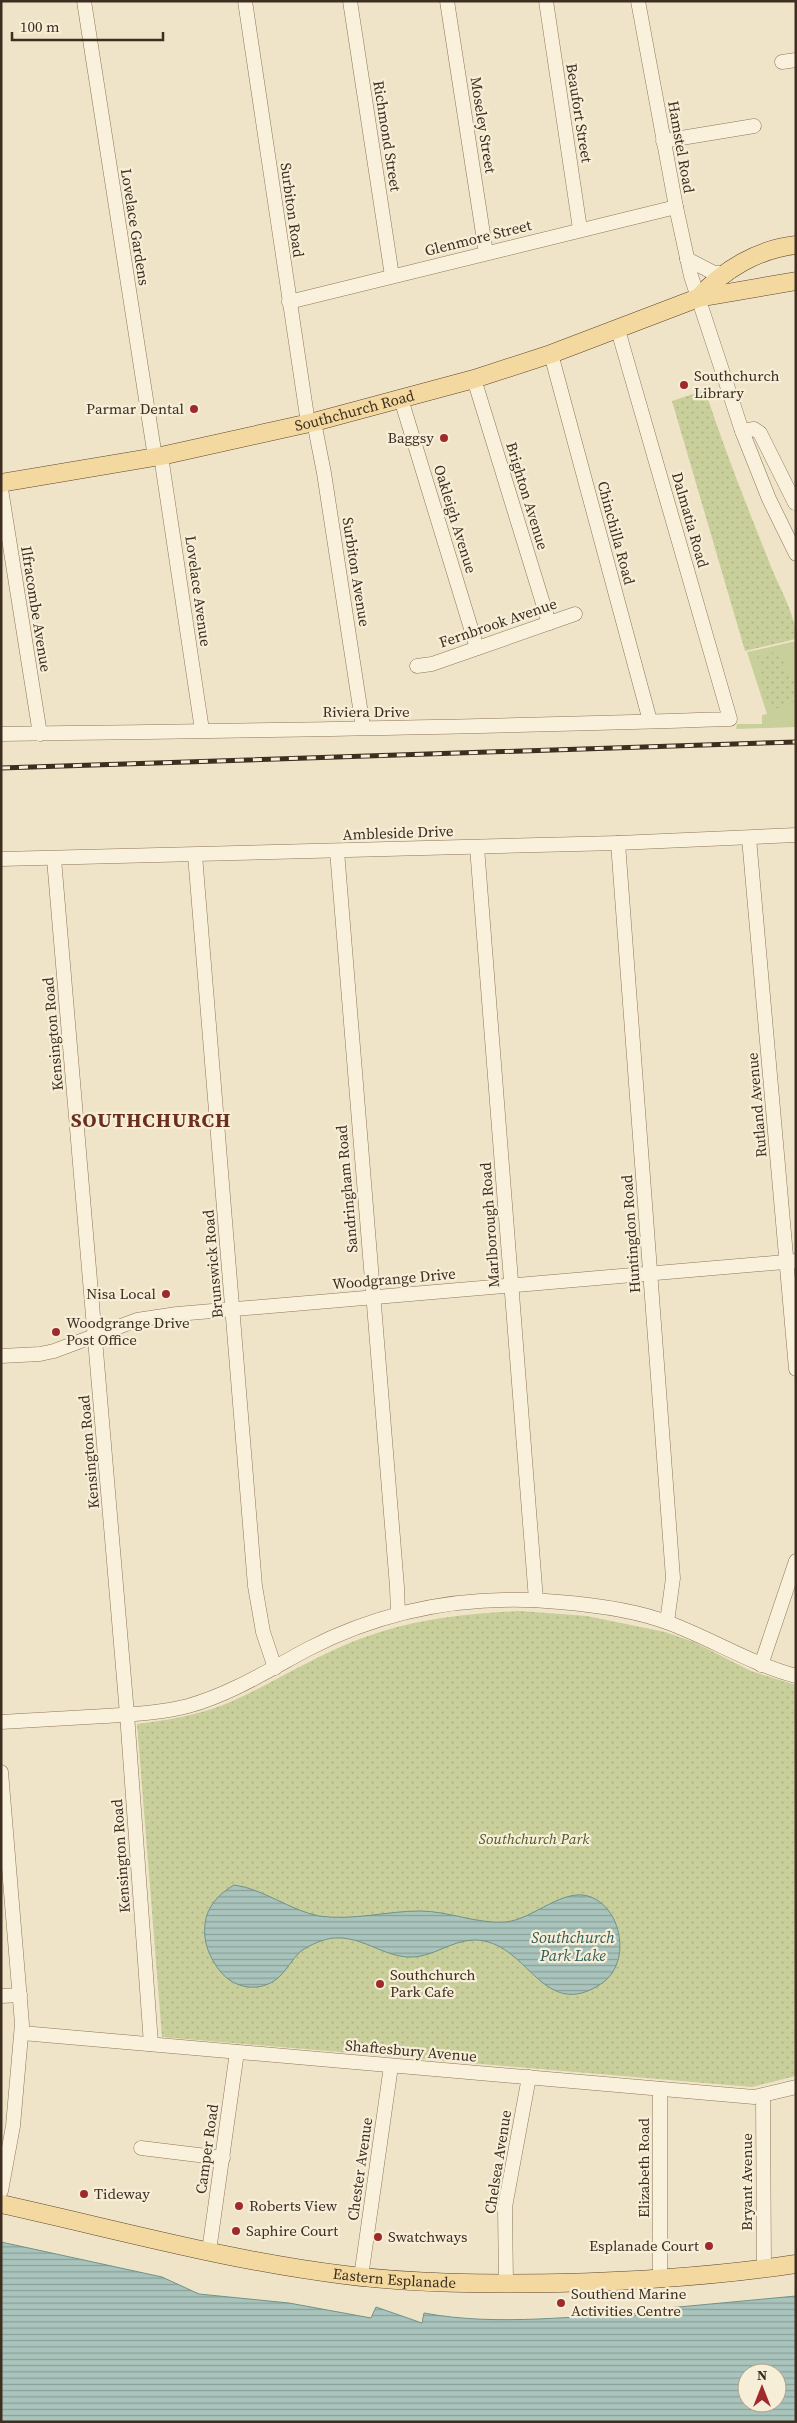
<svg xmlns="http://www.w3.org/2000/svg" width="797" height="2423" viewBox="0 0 797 2423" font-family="'Source Serif 4',serif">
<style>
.grass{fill:#c9cf9b}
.park{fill:url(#park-dots)}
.water{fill:url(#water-rules);stroke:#6f938a;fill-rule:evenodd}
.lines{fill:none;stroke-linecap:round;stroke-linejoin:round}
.minor-casing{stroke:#8d765c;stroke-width:15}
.major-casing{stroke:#5b4430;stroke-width:19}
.minor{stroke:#faf1dc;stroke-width:14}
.major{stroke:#f3d9a0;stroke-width:18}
.rail-casing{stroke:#3d2e20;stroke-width:5}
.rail{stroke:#f7eed8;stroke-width:3;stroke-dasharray:9;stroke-linecap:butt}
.poi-dot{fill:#9e2a2b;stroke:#f7eed8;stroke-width:2}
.labels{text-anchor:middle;stroke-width:4.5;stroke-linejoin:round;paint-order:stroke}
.street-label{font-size:15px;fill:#3d2e20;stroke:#f7eed8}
.poi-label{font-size:15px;fill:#3d2e20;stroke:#f7eed8;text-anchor:start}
.park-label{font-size:15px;font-style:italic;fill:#4d5a26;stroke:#f7eed8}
.water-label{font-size:16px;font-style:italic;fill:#2f5d5a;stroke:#f7eed8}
.district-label{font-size:20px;font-weight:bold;letter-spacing:1px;fill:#6b2e1e;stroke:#f7eed8}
</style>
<defs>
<pattern id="park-dots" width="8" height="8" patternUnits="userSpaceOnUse" patternTransform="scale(1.25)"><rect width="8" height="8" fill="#c9cf9b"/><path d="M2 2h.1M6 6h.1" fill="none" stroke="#aeb285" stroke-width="1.8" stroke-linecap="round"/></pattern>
<pattern id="water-rules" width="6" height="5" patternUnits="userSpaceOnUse" patternTransform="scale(1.25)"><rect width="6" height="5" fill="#a9c4bc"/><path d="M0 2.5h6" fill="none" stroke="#8ba098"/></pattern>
</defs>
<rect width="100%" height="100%" fill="#f0e4c8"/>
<path class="grass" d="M796,641V727L736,729L737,724H762V715L767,714L747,652Z"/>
<g class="park">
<path d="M705,390C724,449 747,506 770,564C779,588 796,614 796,639L745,651L672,401Z"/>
<path d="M775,652L780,654L788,673L796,679V701L775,709L763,694L757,656Z"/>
<path d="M521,1611L587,1616L665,1632L694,1642L751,1671L796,1685V2076L752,2087L162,2037L137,1724C166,1720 195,1716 223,1705C269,1686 310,1658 357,1640C413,1619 461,1614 521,1611Z"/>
</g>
<g class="water">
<path d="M234,1885C264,1889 289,1910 319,1916C353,1921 386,1911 420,1911C448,1911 477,1924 505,1922C533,1920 564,1886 591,1897C613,1906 623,1933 619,1956C616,1970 609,1980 596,1987C541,2018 527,1941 475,1940C450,1940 432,1959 407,1957C381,1955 361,1936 334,1938C323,1939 310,1945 301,1951C292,1959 287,1970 278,1978C260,1993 234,1989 220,1971C209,1957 203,1942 205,1924C207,1906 219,1894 234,1885Z"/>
<path d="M1,2242L162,2277L199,2294L289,2303L371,2318L376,2307L422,2323L424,2313C499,2327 577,2315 652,2313L668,2308L796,2296V2422H1ZM747,2373H777V2403H747Z"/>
</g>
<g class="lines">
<g class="minor-casing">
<g id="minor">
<path d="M84,1L155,457"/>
<path d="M245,1L308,423"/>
<path d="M350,1L392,276"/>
<path d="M447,1L486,253"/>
<path d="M546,1L580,229"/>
<path d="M638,1L676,207L691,276L742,431L769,499L796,554"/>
<path d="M782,62L796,60"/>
<path d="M663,141L754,126"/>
<path d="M687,259L714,273H726"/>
<path d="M289,302L676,207"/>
<path d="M551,354L650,721"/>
<path d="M474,379L549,623"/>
<path d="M401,399L477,648"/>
<path d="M314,422L324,473L363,727"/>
<path d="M742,431L754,429L760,433L795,503"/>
<path d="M161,456L202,730"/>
<path d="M1,489L40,734"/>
<path d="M417,666L432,664L575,614"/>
<path d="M1,734C244,731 487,727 730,719L618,330"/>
<path d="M749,838L796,1369"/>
<path d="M618,843L673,1578L667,1622"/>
<path d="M477,847L536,1600"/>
<path d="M337,851L397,1587L398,1614"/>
<path d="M195,855L255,1586L263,1632L275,1668"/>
<path d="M1,859L618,843L796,835"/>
<path d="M54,859L127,1714L151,2044"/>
<path d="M1,1356L40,1354L54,1351L137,1320L177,1314L796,1261"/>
<path d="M761,1665L796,1561"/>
<path d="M1,1722C36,1720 71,1718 105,1716C133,1714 161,1713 188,1706C231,1694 269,1670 308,1649C386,1609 472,1594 559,1602C596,1605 635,1610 669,1623C712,1639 751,1664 796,1676"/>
<path d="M1,1772L22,2024L13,2126L1,2191"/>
<path d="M1,1996L20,1995"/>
<path d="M22,2033L754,2097L796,2087"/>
<path d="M763,2096L764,2269"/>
<path d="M141,2148L223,2158"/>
<path d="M209,2251L237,2052"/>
<path d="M361,2277L391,2066"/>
<path d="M660,2278V2089"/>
<path d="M506,2284L505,2207L529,2077"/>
</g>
</g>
<g class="major-casing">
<g id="major">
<path d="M698,298C723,270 758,249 796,245"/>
<path id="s1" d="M1,483L161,456L314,422L474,379L551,354L698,298L796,281"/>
<path id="s2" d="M1,2204C115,2229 229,2261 345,2275C416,2284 487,2284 559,2283C638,2281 717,2276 796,2264"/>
</g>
</g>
<use href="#minor" class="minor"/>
<use href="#major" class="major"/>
<g class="rail-casing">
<path id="rail" d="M1,768L796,742"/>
</g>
<use href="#rail" class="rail"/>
</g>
<g class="poi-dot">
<circle cx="684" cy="385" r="5"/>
<circle cx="194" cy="409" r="5"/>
<circle cx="444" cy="438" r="5"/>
<circle cx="166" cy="1294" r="5"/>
<circle cx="56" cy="1332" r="5"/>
<circle cx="380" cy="1984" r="5"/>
<circle cx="84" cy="2194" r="5"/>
<circle cx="239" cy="2206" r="5"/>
<circle cx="236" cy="2231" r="5"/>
<circle cx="378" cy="2237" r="5"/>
<circle cx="709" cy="2246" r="5"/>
<circle cx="561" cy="2303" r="5"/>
</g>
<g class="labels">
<g class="street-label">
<text transform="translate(579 113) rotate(81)" y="5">Beaufort Street</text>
<text transform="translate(483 125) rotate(81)" y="5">Moseley Street</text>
<text transform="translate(387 136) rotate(81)" y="5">Richmond Street</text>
<text transform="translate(681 147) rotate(80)" y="5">Hamstel Road</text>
<text transform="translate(292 210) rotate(82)" y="5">Surbiton Road</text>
<text transform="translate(135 227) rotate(81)" y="5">Lovelace Gardens</text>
<text transform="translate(478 238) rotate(-14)" y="5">Glenmore Street</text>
<text dy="5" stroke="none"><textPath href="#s1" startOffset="361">Southchurch Road</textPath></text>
<text transform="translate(527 496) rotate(73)" y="5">Brighton Avenue</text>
<text transform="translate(455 519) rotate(73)" y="5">Oakleigh Avenue</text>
<text transform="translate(690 520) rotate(74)" y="5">Dalmatia Road</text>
<text transform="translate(616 533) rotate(75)" y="5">Chinchilla Road</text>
<text transform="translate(356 572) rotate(81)" y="5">Surbiton Avenue</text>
<text transform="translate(198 591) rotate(82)" y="5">Lovelace Avenue</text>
<text transform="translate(36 609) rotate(81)" y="5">Ilfracombe Avenue</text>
<text transform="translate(498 623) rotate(-19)" y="5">Fernbrook Avenue</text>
<text x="366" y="717">Riviera Drive</text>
<text transform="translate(398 833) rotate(-2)" y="5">Ambleside Drive</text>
<text transform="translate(53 1034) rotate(-95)" y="5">Kensington Road</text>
<text transform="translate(757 1105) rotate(-95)" y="5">Rutland Avenue</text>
<text transform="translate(347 1189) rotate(-95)" y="5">Sandringham Road</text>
<text transform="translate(490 1225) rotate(-94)" y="5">Marlborough Road</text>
<text transform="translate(631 1234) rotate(-94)" y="5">Huntingdon Road</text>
<text transform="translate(213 1264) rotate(-95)" y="5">Brunswick Road</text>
<text transform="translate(394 1279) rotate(-5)" y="5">Woodgrange Drive</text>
<text transform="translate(89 1452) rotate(-95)" y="5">Kensington Road</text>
<text transform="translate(121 1856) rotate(-94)" y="5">Kensington Road</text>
<text transform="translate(411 2051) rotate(5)" y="5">Shaftesbury Avenue</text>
<text transform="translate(207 2149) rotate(-82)" y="5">Camper Road</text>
<text transform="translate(498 2162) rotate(-81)" y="5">Chelsea Avenue</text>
<text transform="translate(644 2168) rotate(-90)" y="5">Elizabeth Road</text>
<text transform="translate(360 2169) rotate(-82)" y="5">Chester Avenue</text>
<text transform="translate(747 2182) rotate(-90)" y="5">Bryant Avenue</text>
<text dy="5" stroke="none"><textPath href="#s2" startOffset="401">Eastern Esplanade</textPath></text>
</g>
<g class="poi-label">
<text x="694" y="381">Southchurch<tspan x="694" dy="17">Library</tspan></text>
<text x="184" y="414" text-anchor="end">Parmar Dental</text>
<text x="434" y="443" text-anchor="end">Baggsy</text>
<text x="156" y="1299" text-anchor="end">Nisa Local</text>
<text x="66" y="1328">Woodgrange Drive<tspan x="66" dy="17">Post Office</tspan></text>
<text x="390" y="1980">Southchurch<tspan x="390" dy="17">Park Cafe</tspan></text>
<text x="94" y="2199">Tideway</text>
<text x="249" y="2211">Roberts View</text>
<text x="246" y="2236">Saphire Court</text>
<text x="388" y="2242">Swatchways</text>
<text x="699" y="2251" text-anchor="end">Esplanade Court</text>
<text x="571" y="2299">Southend Marine<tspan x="571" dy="17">Activities Centre</tspan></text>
</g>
<g class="park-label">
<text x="534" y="1844">Southchurch Park</text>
</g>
<g class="water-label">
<text x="573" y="1943">Southchurch<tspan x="573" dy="18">Park Lake</tspan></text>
</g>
<g class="district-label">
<text x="151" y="1127">SOUTHCHURCH</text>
</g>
</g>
<rect width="797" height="2423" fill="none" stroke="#3d2e20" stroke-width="5"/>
<g transform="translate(762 2388)"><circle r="24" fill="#f7eed8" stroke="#ada18e"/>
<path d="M0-4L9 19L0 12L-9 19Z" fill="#9e2a2b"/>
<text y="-8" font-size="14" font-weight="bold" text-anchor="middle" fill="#3d2e20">N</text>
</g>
<path d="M12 32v8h151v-8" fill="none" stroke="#3d2e20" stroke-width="2.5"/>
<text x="20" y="32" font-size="15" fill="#3d2e20" stroke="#f7eed8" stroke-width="4" paint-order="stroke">100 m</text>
</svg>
